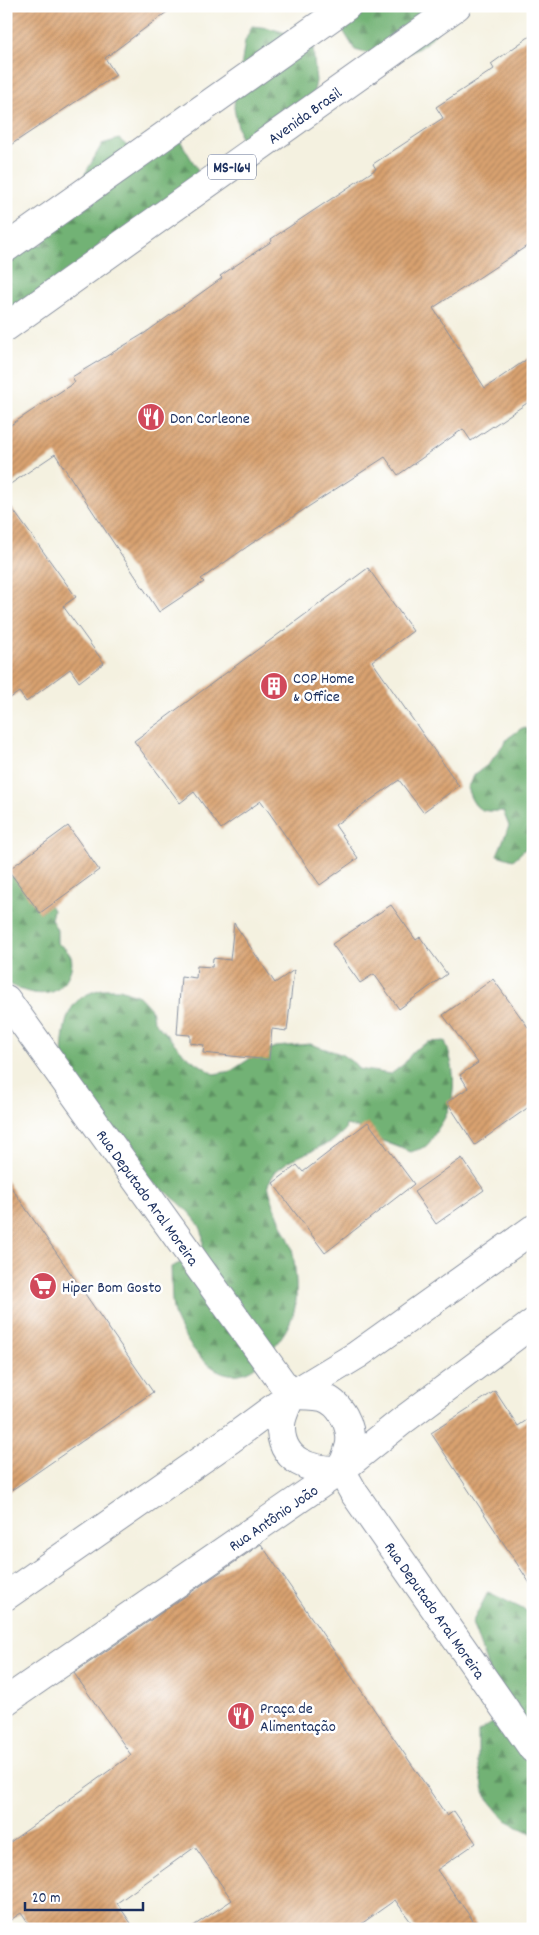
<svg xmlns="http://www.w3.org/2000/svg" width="539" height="1935" viewBox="0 0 539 1935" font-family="Dekko,sans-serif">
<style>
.forest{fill:url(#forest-firs);stroke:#467069}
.building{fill:url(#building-hatch)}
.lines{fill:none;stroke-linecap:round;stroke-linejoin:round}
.street-casing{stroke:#88909f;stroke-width:30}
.secondary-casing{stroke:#88909f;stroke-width:30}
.primary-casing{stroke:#88909f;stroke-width:30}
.street{stroke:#fff;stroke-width:28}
.secondary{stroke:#fff;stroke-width:28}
.primary{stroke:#fff;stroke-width:28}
.labels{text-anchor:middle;stroke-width:5;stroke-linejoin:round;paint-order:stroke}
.shield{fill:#fff;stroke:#5f6d8e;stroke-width:1}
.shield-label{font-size:15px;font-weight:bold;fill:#1b2f5e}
.street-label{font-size:16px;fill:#1b2f5e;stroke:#fff}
.poi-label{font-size:16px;fill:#1b2f5e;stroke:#fff;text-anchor:start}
</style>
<defs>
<pattern id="forest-firs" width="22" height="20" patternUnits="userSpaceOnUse" patternTransform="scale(1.25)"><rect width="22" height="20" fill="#72b274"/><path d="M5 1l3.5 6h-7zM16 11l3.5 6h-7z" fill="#5d9162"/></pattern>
<pattern id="building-hatch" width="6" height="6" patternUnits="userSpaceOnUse" patternTransform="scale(1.25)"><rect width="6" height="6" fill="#d9a270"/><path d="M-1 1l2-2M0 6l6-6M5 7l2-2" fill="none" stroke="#af845f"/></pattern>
</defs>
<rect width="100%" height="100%" fill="#fff"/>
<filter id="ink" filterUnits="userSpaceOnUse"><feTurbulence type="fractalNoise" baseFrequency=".02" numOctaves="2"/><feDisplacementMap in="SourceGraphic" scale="10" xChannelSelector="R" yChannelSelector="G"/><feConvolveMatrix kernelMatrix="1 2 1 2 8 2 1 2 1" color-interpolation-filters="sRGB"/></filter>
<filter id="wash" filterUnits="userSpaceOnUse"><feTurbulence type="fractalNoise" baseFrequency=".0096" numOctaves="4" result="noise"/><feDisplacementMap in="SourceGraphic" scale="20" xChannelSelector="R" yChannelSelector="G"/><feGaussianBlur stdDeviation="1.12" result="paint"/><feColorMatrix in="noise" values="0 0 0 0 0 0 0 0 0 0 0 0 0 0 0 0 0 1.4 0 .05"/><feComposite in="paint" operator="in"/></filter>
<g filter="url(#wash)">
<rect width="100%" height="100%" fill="#f4f1e0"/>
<g class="forest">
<path d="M338,6H451C432,52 402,65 355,50L336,19Z"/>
<path d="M252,26L269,28L300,37L313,48L316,81L310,112L241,143L234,108L235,89L240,74L245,41Z"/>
<path d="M167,135L181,142L198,170L195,186L133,236L101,241L84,270L6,341V234L26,247L42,245L52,212L80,189L85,174L102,144L119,139L145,161Z"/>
<path d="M522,728L533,729V842L513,860L497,855L509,826L503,811C480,812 475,811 467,788L475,774L489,764L508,738Z"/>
<path d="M6,873L47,900L53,910L51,919L57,930V943C63,947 68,950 71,957C75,969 63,989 52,992C37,997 18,990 6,982Z"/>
<path d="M102,989H120L139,996L151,1009L153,1020L185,1055L214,1074L231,1071L260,1052L276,1047L310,1044L341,1054L355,1064L358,1069L391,1074L404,1064L414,1050L429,1042L445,1041C457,1073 458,1102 437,1130C434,1135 430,1143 426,1146C422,1149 415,1150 411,1152L380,1140L367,1130L346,1125L345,1130L333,1141L289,1161L276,1171L268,1184C271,1199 277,1213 283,1227C286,1233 290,1241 292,1248C295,1264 297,1284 296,1301C294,1320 283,1337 271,1350C266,1356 261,1363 255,1367C221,1392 188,1348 176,1320C170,1305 172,1284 171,1267L202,1253C204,1237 204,1230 194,1218C176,1196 150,1182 129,1165C123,1159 65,1081 64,1076C61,1063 62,1040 65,1027C70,1003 80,995 102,989Z"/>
<path d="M488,1592L533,1614V1834L506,1820L485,1795L478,1763V1732L505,1715L472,1623Z"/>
</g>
<g id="blocks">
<g class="building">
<path d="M6,6H175L105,58L116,75L6,148Z"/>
<path d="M533,34V242L433,308L485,388L533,355V399L471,441L463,429L398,475L385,457L251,544L201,579L204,582L159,612L55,454L6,487V428L75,382L72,377L145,333L222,278L220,276L272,241L271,239L376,169L373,164L443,118L436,107L494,69L491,64Z"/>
<path d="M6,500L76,597L63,606L104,663L79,682L70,669L26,702L19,692L6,701Z"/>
<path d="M368,568L413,631L372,661L459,786L423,812L399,780L335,825L358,858L320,885L261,801L221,829L194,792L180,803L134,741Z"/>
<path d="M68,826L99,870L40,913L8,870Z"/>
<path d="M391,905L416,940L420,937L447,974L399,1009L374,974L360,983L332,944Z"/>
<path d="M234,923L275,983L294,970L287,1031L272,1029L269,1060L203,1053L204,1045L190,1043V1035L177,1034L181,976L196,978L197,966L212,967L213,958L230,960Z"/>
<path d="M493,979L533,1034V1104L475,1145L447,1102L468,1088L460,1075L478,1063L443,1015Z"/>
<path d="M368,1122L414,1184L325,1253L273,1183L297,1165L303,1172Z"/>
<path d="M462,1158L484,1190L436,1224L414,1192Z"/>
<path d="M6,1180L153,1392L6,1494Z"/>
<path d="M495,1391L518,1426L533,1416V1588L431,1433Z"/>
<path d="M261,1544L447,1816L454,1811L476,1843L437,1870L479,1929H416L395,1900L354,1929H189L232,1900L195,1847L117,1903L135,1929H32L21,1913L6,1923V1845L131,1755L74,1673Z"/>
</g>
</g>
</g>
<g filter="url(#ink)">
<use href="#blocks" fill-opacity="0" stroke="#88909f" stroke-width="1"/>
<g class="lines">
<g class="street-casing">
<g id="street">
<path id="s1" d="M6,999L291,1395"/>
<path d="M291,1395C288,1404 282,1414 281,1424C279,1462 311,1471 341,1470"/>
<path d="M291,1395C302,1395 312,1395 322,1397C341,1403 352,1426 350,1444C348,1453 344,1462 341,1470"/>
<path id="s2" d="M341,1470L354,1493L533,1749"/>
</g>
</g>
<g class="secondary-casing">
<g id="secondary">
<path d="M6,1596L231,1439L291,1395L357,1355L533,1229"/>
<path id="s3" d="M6,1701L341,1470L402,1421L533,1323"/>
</g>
</g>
<g class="primary-casing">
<g id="primary">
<path d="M6,248L347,6"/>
<path id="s4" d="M6,327L457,6"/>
</g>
</g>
<use href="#street" class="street"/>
<use href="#secondary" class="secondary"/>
<use href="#primary" class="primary"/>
</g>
</g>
<defs>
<g id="restaurant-disc" transform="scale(1.4375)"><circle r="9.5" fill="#d1495b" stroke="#fff"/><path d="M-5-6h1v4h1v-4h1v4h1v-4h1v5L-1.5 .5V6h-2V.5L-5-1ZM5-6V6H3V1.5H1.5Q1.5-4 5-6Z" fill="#fff"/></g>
<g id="building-disc" transform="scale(1.4375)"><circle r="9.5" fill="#d1495b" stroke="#fff"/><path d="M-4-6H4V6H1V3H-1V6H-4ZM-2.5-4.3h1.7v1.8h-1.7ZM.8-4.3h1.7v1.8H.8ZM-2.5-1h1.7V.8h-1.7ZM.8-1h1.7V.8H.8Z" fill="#fff"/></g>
<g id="supermarket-disc" transform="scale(1.4375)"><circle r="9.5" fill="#d1495b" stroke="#fff"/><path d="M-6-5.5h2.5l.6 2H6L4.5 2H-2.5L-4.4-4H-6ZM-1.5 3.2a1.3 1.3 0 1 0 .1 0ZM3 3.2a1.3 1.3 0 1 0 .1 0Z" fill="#fff"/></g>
</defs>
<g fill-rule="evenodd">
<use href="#restaurant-disc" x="151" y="417"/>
<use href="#building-disc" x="274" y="686"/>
<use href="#supermarket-disc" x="43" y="1286"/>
<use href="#restaurant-disc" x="241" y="1716"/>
</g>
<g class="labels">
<rect class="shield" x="208" y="154.5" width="48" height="25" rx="4"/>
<g class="shield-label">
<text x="232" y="172">MS-164</text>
</g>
<g class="street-label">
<text dy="6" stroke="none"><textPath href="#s4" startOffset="366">Avenida Brasil</textPath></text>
<text dy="6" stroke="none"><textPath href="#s1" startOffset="244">Rua Deputado Aral Moreira</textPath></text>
<text dy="6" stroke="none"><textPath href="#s3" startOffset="324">Rua Antônio João</textPath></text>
<text dy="6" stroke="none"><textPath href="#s2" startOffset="169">Rua Deputado Aral Moreira</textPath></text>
</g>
<g class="poi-label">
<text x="170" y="423">Don Corleone</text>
<text x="293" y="683">COP Home<tspan x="293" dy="18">&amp; Office</tspan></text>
<text x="62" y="1292">Hiper Bom Gosto</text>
<text x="260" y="1713">Praça de<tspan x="260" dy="18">Alimentação</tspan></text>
</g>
</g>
<rect width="539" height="1935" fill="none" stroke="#fff" stroke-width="25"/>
<path d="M25 1902v8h118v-8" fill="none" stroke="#1b2f5e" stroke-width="2.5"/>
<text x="32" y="1902" font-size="15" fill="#1b2f5e" stroke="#ffffff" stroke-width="4" paint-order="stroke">20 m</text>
</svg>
